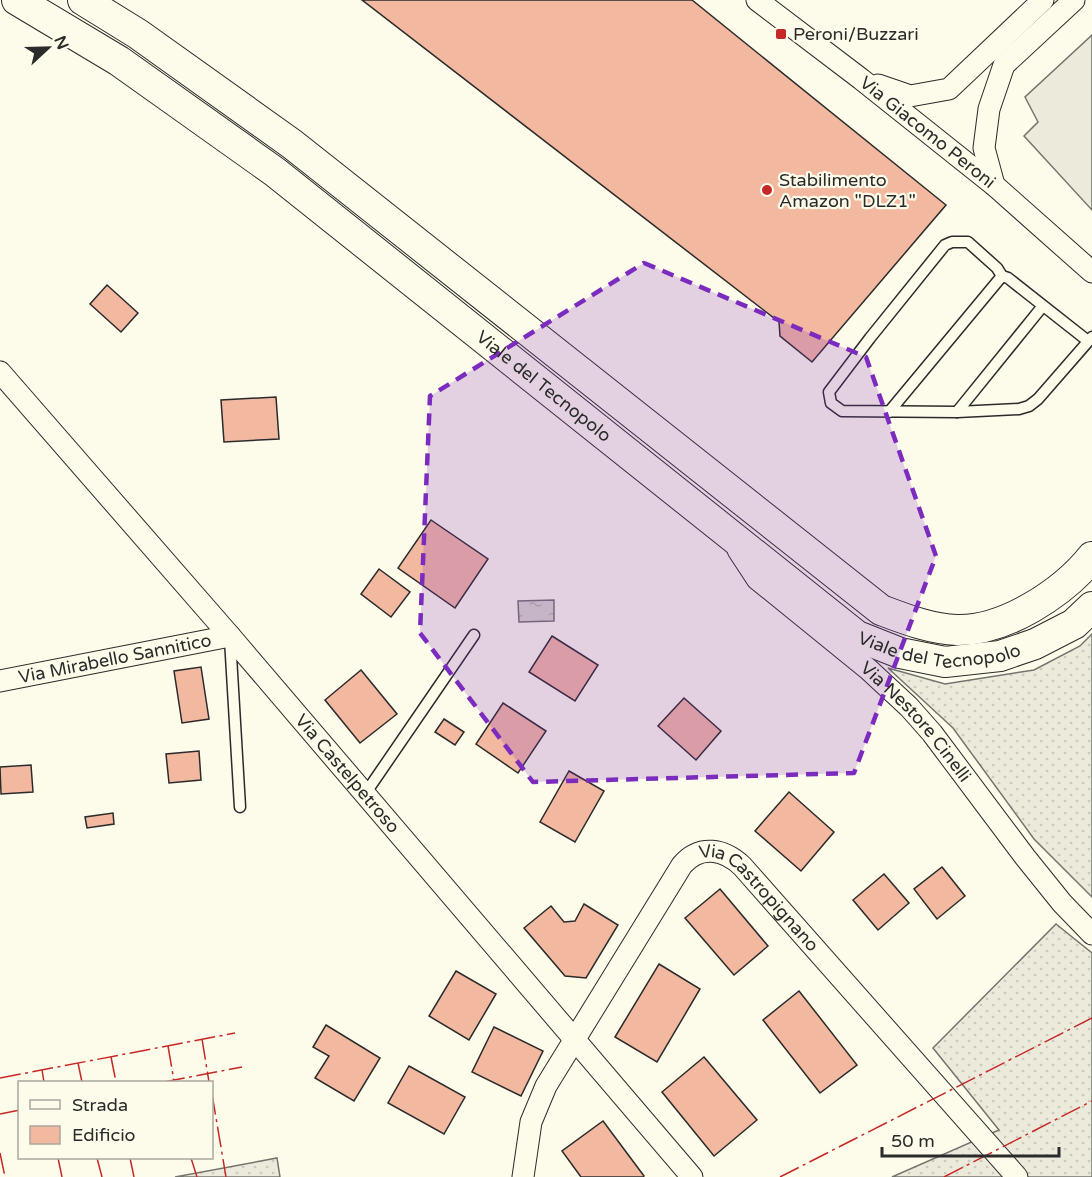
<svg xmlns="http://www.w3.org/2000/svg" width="1092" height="1177" viewBox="0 0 1092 1177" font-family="'Varela Round',sans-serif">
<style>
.grass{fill:url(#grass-dots);stroke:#74746e;stroke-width:1.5}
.parking{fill:#eceadb;stroke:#74746e;stroke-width:1.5}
.water{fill:url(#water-ripples);stroke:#74746e;stroke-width:1.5}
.building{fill:#f2b8a0;stroke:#2b2b2b;stroke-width:1.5}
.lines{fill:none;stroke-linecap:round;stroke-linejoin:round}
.lane-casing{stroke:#2b2b2b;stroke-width:13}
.street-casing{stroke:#2b2b2b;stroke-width:23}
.secondary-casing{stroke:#2b2b2b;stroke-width:32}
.lane{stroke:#fdfbea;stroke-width:10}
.street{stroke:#fdfbea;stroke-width:21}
.secondary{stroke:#fdfbea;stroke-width:30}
.power{stroke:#c62828;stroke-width:1.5;stroke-dasharray:21 4.5 3 4.5;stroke-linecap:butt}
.marked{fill:#7b2cbf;fill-opacity:0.2;stroke:#7b2cbf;stroke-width:4.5;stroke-dasharray:12 8;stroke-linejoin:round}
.poi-dot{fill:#c62828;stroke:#fdfbea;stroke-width:2}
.labels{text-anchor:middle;stroke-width:4.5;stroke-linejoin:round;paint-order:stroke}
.poi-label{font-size:18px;fill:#2b2b2b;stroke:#fdfbea;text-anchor:start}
.street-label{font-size:18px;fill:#2b2b2b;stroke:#fdfbea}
</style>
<defs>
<pattern id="grass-dots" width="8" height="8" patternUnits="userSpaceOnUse" patternTransform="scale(1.5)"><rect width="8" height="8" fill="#ecebdb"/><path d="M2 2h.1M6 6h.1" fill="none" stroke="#cbcabc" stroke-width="1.8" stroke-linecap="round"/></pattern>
<pattern id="water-ripples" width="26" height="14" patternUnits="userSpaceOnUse" patternTransform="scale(1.5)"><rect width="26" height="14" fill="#d8d7c9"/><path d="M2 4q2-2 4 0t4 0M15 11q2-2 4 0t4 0" fill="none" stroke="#bab9ad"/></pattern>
</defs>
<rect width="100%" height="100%" fill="#fdfbea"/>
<g class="grass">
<path d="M1092,634V897L1034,839L953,728L888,668L945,684L1034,670L1080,646Z"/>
<path d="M1056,924L1092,953V1177H892L999,1130L933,1048Z"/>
<path d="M277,1158L280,1177H175Z"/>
</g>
<path class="parking" d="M1092,35V210L1024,136L1038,122L1025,97Z"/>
<path class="water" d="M554,600V621L519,622L518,601Z"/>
<g class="building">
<path d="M362,0H692L946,205L812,362L780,336L779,322Z"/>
<path d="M107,285L138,313L121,332L90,304Z"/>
<path d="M276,397L279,439L224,442L221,400Z"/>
<path d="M431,520L488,559L455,608L398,568Z"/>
<path d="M379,569L410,592L391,617L361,594Z"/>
<path d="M552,636L598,665L575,701L529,672Z"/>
<path d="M201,667L209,719L182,723L174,671Z"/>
<path d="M361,670L397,714L360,743L325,700Z"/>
<path d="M684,698L721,731L696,760L658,726Z"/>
<path d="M503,703L546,731L518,773L476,744Z"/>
<path d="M444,719L464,732L455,745L435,732Z"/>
<path d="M199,751L201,780L169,783L166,754Z"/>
<path d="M31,765L33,792L1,794L0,767Z"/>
<path d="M569,771L604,791L575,842L540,822Z"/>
<path d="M789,792L834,832L801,871L755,831Z"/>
<path d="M113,813L114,824L87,828L85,817Z"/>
<path d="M942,867L965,896L937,919L914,889Z"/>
<path d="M884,874L909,903L878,930L853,900Z"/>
<path d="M720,889L768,946L734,975L685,918Z"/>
<path d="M584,904L618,925L586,978L565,976L524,928L551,906L564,922L575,921Z"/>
<path d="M659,964L700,989L657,1062L615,1037Z"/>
<path d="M456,971L496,994L469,1040L429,1016Z"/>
<path d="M799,991L857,1065L820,1093L763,1020Z"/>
<path d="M326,1025L380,1058L354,1101L315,1078L329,1056L313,1047Z"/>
<path d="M494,1027L543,1051L521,1096L472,1072Z"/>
<path d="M704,1057L757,1120L714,1156L662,1092Z"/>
<path d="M409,1066L465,1097L444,1134L388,1103Z"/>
<path d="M603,1121L644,1176L643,1177H581L562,1151Z"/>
</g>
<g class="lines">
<g class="lane-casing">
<g id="lane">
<path d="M1088,341L1008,278L1002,276L997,268L968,242H952L945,245L870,338L829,392L831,403L842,411L957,412L1019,409L1029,406L1038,399L1092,337"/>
<path d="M889,412L1002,276"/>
<path d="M957,412L1042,307"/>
<path d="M230,639L240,807"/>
<path d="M365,794L474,635"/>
</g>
</g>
<g class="street-casing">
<g id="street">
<path id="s1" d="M757,0L861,79L994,185L1092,272"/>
<path d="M878,85L910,96L949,89L1043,0"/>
<path d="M994,185L984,148L989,109L1004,65L1074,0"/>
<path id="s2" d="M0,372L230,636L692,1177"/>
<path id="s3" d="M738,550L757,579L868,669L909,707L932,733L1025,857L1062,903L1092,934"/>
<path id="s4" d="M0,681L230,636"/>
<path id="s5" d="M523,1177L531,1122L546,1086L682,865C700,844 724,849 742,866L1017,1177"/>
</g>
</g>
<g class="secondary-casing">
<g id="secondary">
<path id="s6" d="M17,0L119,61L275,172L857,636L900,653L945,662L1000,656L1035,644L1074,624L1092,607"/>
<path d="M83,0L138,34L292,144L881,610C905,619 930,629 957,630C1005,631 1063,593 1092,557"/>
</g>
</g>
<use href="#lane" class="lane"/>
<use href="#street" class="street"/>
<use href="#secondary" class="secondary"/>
<g class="power">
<path d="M202,1039L209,1082"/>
<path d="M168,1046L174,1081"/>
<path d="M111,1057L116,1082"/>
<path d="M78,1063L82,1082"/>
<path d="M42,1070L44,1082"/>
<path d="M0,1078L235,1033"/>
<path d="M164,1082L242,1067"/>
<path d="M212,1094L226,1177"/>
<path d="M0,1114L20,1110"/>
<path d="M0,1153L5,1177"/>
<path d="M58,1158L62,1177"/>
<path d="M97,1158L102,1177"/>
<path d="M130,1158L134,1177"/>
<path d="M191,1158L197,1177"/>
<path d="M780,1177L1092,1018"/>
<path d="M944,1177L1092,1101"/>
</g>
</g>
<path class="marked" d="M644,263L866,357L936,556L854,773L533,782L420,633L430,396Z"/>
<g class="poi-dot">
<rect x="775" y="28" width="12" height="12" rx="3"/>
<circle cx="767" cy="190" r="6"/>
</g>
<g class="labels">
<g class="poi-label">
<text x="793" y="40">Peroni/Buzzari</text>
<text x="779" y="186">Stabilimento<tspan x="779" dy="21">Amazon "DLZ1"</tspan></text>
</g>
<g class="street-label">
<text dy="6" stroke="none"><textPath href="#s1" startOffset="216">Via Giacomo Peroni</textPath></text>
<text dy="6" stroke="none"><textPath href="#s6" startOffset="654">Viale del Tecnopolo</textPath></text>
<text dy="6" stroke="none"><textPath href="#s6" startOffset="1140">Viale del Tecnopolo</textPath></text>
<text dy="6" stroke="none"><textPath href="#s4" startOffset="117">Via Mirabello Sannitico</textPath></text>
<text dy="6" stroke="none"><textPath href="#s3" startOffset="249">Via Nestore Cinelli</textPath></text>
<text dy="6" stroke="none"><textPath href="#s2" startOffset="531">Via Castelpetroso</textPath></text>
<text dy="6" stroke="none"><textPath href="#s5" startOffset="454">Via Castropignano</textPath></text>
</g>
</g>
<rect x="18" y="1081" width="195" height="78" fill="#fdfbea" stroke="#a9a89e" stroke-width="1.5"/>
<rect x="30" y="1100" width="30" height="9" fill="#fdfbea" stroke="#a9a89e" stroke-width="1.5"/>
<text x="72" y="1111" font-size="18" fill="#2b2b2b">Strada</text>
<rect x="30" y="1126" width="30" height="18" fill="#f2b8a0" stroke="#a9a89e" stroke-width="1.5"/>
<text x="72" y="1141" font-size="18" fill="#2b2b2b">Edificio</text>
<g transform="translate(48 48) rotate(68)" stroke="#fdfbea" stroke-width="4.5" paint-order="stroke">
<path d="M0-4.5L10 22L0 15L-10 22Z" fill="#2b2b2b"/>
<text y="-9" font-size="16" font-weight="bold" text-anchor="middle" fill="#2b2b2b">N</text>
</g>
<path d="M882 1147v9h177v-9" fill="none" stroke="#2b2b2b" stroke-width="3"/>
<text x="891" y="1147" font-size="18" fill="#2b2b2b" stroke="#fdfbea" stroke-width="4.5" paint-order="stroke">50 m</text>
</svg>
